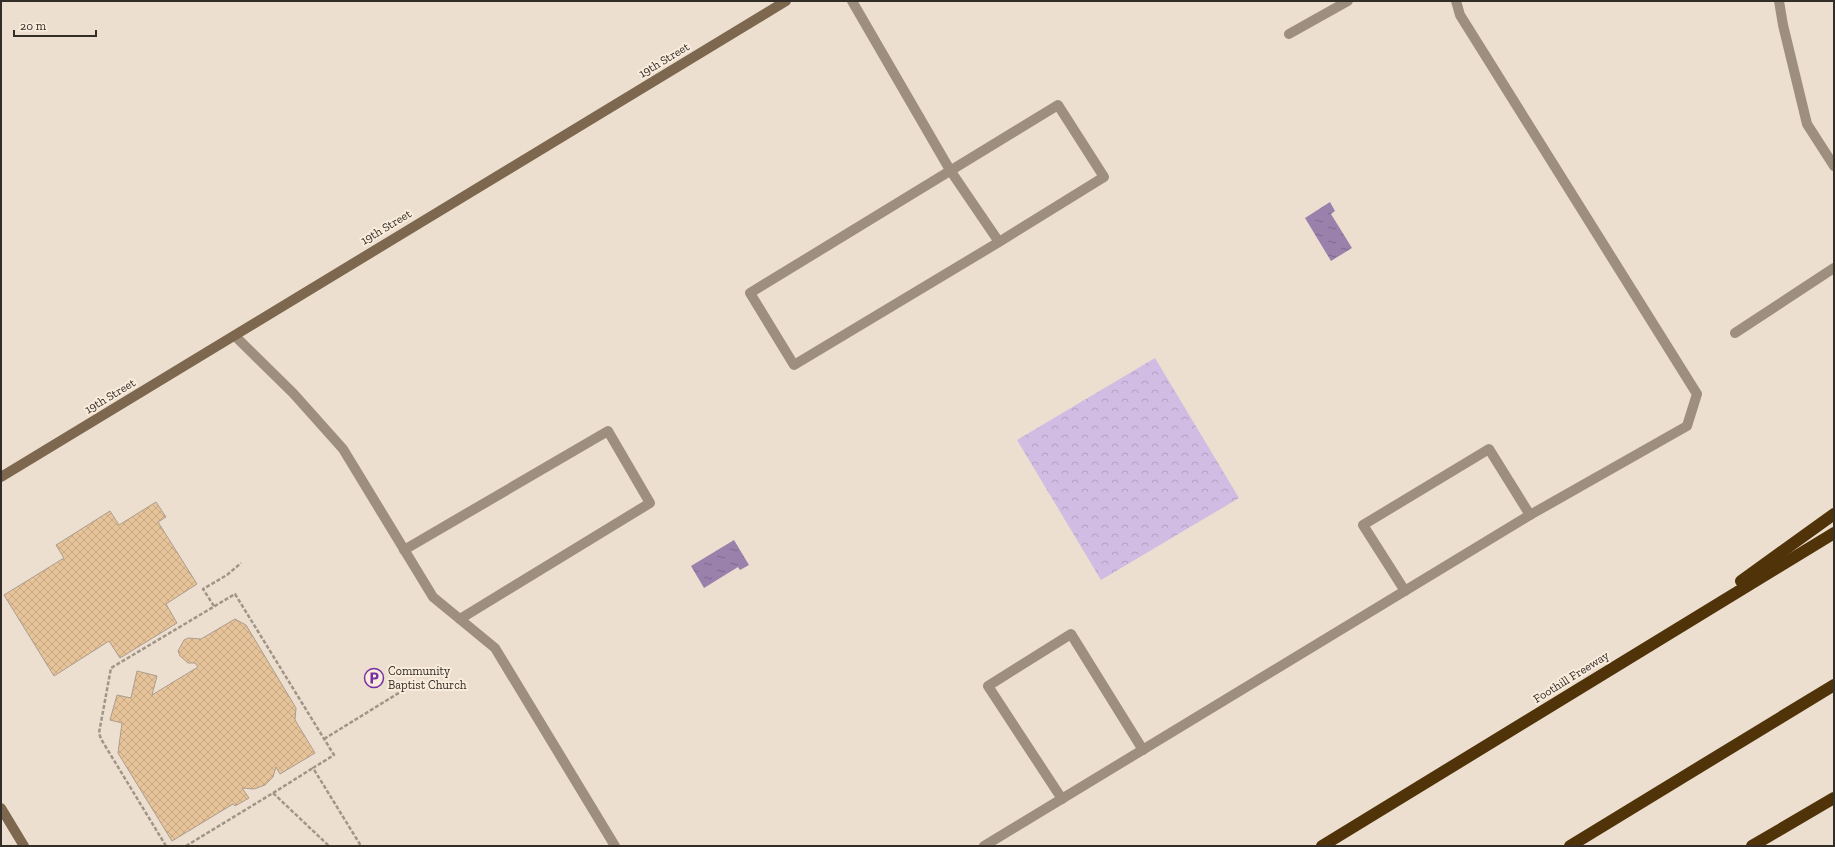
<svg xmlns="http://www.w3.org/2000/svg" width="1835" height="847" viewBox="0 0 1835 847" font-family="'Zilla Slab',serif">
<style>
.park{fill:url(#park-crowns)}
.water{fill:url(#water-ripples)}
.building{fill:url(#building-cross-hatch);stroke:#ab9d8f}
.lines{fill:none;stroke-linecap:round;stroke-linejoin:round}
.path{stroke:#a09589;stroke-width:2.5;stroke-dasharray:4 2;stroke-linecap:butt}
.lane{stroke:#9e8e7d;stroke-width:10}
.secondary{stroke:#7d674e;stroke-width:10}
.highway{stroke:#503309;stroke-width:12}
.labels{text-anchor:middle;stroke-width:4;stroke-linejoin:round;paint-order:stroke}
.street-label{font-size:12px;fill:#322d27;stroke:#faecdc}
.poi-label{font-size:12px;fill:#322d27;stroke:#faecdc;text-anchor:start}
</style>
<defs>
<pattern id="park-crowns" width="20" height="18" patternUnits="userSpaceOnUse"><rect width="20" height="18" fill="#d1bce3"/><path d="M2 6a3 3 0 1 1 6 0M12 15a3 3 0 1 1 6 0" fill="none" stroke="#b4a2c3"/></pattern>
<pattern id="water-ripples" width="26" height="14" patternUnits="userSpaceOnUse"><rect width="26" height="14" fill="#9981ac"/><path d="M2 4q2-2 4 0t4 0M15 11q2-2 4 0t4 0" fill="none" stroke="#7d6a8c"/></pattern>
<pattern id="building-cross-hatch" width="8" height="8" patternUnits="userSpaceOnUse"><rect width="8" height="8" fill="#e7c39a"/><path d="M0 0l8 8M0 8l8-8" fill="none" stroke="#c7a885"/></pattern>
</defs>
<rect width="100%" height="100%" fill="#eddfcf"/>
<path class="park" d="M1155,358L1239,498L1101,580L1017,440Z"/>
<g class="water">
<path d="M1330,202L1335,211L1331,214L1352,248L1331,261L1305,218Z"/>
<path d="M734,540L749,565L740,570L738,567L704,588L691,566Z"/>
</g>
<g class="building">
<path d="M156,502L166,517L158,522L197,584L166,604L177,623L120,658L109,641L54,676L4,595L64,558L56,545L110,511L119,525Z"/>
<path d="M235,619L246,625L296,708L295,720L315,753L280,774L276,767L273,777L265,785L254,789L242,788L249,798L235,806L233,804L172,841L118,753L122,723L110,720L117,695L131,698L137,671L157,676L152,695L198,667L195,663H188L180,656L178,651L184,640L188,638L201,639Z"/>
</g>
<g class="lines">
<g class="path">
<path d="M214,606L203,589L227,575L241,563"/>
<path d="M324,739L410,686"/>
<path d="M273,793L313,768"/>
<path d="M166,846L101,739L99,733L111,668L235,594L334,755L313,768L361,846"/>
<path d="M186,846L273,793L329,846"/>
</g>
<g class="lane">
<path d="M852,1L950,170L999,242L794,365L750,293L1058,105L1104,177L999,242"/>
<path d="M1779,1L1783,25L1807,124L1834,166"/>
<path d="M1289,34L1348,1"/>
<path d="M1735,333L1834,268"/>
<path d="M235,336L293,393L343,449L433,597L495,648L615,846"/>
<path d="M404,550L608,431L650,503L460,619"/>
<path d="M1405,591L1363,525L1489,449L1530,515"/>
<path d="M1062,799L988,686L1071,634L1143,750"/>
<path d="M984,846L1530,515L1687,426L1697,394L1460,15L1456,1"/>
</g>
<g class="secondary">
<path d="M1,477C263,319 524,159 786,1"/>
<path d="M1,808L24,846"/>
</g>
<g class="highway">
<path d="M1741,581L1834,514"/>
<path d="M1322,846L1834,533"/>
<path d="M1570,846L1834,685"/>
<path d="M1752,846L1834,798"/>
</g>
</g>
<defs>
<g id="parking-ring" transform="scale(1)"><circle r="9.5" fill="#faecdc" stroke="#7630a3" stroke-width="1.5"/><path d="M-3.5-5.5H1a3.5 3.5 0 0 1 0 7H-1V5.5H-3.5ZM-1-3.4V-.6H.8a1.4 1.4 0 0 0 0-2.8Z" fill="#7630a3"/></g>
</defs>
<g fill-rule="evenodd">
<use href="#parking-ring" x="374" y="678"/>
</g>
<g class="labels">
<g class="street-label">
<text transform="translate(664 60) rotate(-31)" y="4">19th Street</text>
<text transform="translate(386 227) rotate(-31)" y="4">19th Street</text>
<text transform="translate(110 396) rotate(-31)" y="4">19th Street</text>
<text transform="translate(1571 677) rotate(-32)" y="4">Foothill Freeway</text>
</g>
<g class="poi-label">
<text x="388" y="675">Community<tspan x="388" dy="14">Baptist Church</tspan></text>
</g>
</g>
<rect width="1835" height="847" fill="none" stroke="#322d27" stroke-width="4"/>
<path d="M14 30v6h82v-6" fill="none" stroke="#322d27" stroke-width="2"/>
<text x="20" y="30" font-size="12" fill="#322d27" stroke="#faecdc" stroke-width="3" paint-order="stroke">20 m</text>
</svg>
